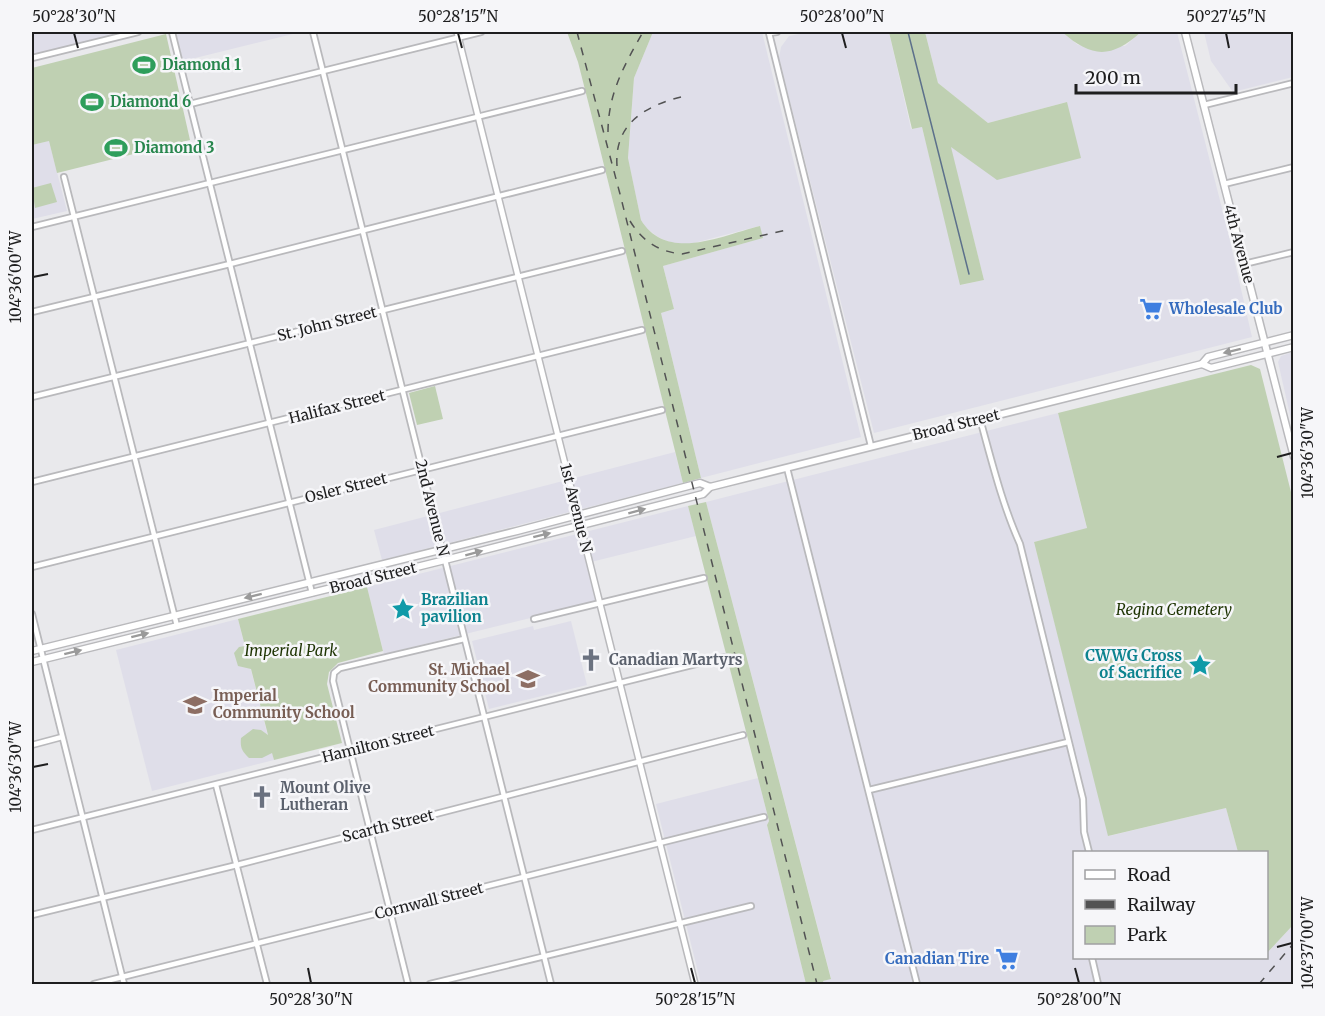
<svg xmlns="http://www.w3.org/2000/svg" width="1325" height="1016" viewBox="0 0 1325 1016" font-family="Merriweather,serif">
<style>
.built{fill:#dfdee9}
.green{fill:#bfd0b2}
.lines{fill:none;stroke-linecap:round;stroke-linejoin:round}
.stream{stroke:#5c708b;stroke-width:1.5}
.minor-casing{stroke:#b9b9bc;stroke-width:8}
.tertiary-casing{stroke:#b9b9bc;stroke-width:8}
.secondary-casing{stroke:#b9b9bc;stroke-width:9}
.minor{stroke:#fff;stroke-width:4.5}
.tertiary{stroke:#fff;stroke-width:5}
.secondary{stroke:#fff;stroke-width:6}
.rail{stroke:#525253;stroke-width:1.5;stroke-dasharray:8 8;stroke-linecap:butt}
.oneway{fill:#9a9a9a}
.ticks{fill:none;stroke:#1e1e1f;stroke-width:2}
.labels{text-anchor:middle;stroke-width:5;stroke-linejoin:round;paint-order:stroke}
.leisure-label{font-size:15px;font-weight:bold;fill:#27864d;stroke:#f6f6f9;text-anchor:start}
.street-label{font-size:15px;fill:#1e1e1f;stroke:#f6f6f9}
.shop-label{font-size:15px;font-weight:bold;fill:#366cbe;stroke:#f6f6f9;text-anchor:start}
.culture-label{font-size:15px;font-weight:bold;fill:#0d838f;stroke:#f6f6f9;text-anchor:start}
.park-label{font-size:15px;font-style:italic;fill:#1d3302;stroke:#f6f6f9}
.worship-label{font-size:15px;font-weight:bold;fill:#5b616d;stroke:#f6f6f9;text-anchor:start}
.education-label{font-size:15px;font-weight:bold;fill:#785e54;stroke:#f6f6f9;text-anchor:end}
.neatline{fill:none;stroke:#1e1e1f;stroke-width:2}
.ticks-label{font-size:15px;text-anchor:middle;fill:#1e1e1f}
</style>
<rect width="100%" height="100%" fill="#e9e9ec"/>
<g class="built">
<path d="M32,32H125L32,55Z"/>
<path d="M176,32H301L183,61Z"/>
<path d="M653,32H762L861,437L701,478L661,313L674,309L663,266L763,238L759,226L690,244H673L658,237L646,228L641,220L628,159L634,78Z"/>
<path d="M809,32H889L911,129L922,127L961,285L984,280L950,146L1067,102L988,123L938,83L925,32H1062L1078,45L1125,46L1141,32H1177L1227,228L1252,337L874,433L779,58L781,47L789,36Z"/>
<path d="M1204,32H1293V77L1233,92L1211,61Z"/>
<path d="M49,141L67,211L32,219V145Z"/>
<path d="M1293,352H1294L1293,428L1278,362L1281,356Z"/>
<path d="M1058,413L1087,529L1034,542L1109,836L1226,808L1238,852H1074V958H1266L1267,953L1293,925V984H824L823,981L831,978L706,502Z"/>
<path d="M675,452L683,483L382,560L374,530Z"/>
<path d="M688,506L696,536L587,563L596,602L384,654L367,587Z"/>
<path d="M238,619L274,760L152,791L116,650Z"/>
<path d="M571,621L587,685L489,709L472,641L533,626L534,630Z"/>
<path d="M758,778L769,821L767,825L806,984H701L656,804Z"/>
</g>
<g class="green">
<path d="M567,32H653L634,78L628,158L641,220C667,263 723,235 760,226L763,238L663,266L674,309L661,313L701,478L683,483L594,125L578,62Z"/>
<path d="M889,32H925L938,83L988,123L1067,102L1081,158L997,180L951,147L984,280L960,285L922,127L912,129Z"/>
<path d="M1062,32H1141C1111,59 1092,58 1062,32Z"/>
<path d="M166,34L190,140L57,173L49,141L32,145V68Z"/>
<path d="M51,183L57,202L35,208L32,188Z"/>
<path d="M1251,365L1260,369L1294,504L1293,925L1267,953L1266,852H1238L1226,808L1108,836L1034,542L1087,528L1058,413Z"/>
<path d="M435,386L443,419L417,425L409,393Z"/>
<path d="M706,502L831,979L823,981L824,984H806L767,825L769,821L688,506Z"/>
<path d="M367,587L383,651L338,663L329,672L327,684L342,743L274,760L272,753L262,758H249C242,751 240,748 241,738L253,729L261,730L268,735L251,669L238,666L234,653L239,647L245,646L238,619Z"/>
</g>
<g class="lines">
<path class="stream" d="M908,32L969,274"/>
<g class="minor-casing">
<g id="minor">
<path d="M172,32L312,593"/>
<path d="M313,32L551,984"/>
<path d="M777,32L769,33L871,446"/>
<path d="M32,58L138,32"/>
<path d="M190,104L481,32"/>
<path d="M1204,105L1294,83"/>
<path d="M64,177L177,626"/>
<path d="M1224,184L1294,167"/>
<path d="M32,227L582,91"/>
<path d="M1244,264L1294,252"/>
<path d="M32,312L230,264L602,170"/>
<path d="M32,397L622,251"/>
<path d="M980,419C992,462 1002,504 1020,544L1083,799L1084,832L1089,852"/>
<path d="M787,468L917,984"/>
<path d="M32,482L642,330"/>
<path d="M32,567L662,410"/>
<path d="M32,614L124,984"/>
<path d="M534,619L704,578"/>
<path d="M32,745L62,737"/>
<path d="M216,785L267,984"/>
<path d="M869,790L1068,742"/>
<path d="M32,830L724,657"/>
<path d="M32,915L237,865L743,735"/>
<path d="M1092,958L1098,984"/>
<path d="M94,984L764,817"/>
<path d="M408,984L333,681L334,673L340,668L464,639"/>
<path d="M430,984L751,906"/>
</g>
</g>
<g class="tertiary-casing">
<path id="tertiary" d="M457,32L695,984"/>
</g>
<g class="secondary-casing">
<g id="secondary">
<path d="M1185,32L1294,457"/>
<path d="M1202,364L1208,357L1294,335"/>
<path d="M32,651L517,531L692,485L700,483L710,487L1202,364L1211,368L1294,347"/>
<path d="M32,662L445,560L703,494L710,487"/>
</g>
</g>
<use href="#minor" class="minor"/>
<use href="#tertiary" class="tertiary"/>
<use href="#secondary" class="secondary"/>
<g class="rail">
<path d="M577,32L620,194L817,984"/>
<path d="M608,132C608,93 625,64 643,32"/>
<path d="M617,166C614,124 645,106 681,97"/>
<path d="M630,221C642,241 659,252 682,254L786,230"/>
<path d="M1259,984L1294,943"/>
</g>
</g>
<defs><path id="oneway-solid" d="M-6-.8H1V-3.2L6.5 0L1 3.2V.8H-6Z" transform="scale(1.5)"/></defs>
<g class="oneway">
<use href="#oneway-solid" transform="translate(1232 351) rotate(166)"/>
<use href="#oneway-solid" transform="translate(637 511) rotate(-15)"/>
<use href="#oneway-solid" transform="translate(542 535) rotate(-14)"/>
<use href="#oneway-solid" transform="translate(474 553) rotate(-15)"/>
<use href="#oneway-solid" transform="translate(253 596) rotate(166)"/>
<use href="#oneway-solid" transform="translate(140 635) rotate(-14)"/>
<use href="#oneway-solid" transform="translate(73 652) rotate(-14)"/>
</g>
<path class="ticks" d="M74,33L78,48M458,33L462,48M842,33L846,48M1226,33L1229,48M33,277L48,274M1277,457L1292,453M33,767L48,764M1277,947L1292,943M308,968L311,983M691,968L695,983M1075,968L1079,983"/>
<defs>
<g id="stadium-bare" transform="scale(1.8)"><path d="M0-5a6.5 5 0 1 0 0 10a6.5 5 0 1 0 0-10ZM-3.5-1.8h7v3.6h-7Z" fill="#2e9e5b" stroke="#f6f6f9" stroke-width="2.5" paint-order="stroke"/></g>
<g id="supermarket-bare" transform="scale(1.8)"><path d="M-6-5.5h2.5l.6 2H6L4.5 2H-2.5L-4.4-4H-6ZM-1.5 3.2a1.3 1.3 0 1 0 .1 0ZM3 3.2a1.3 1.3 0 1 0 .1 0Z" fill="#3f7fe0" stroke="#f6f6f9" stroke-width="2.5" paint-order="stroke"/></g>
<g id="sight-bare" transform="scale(1.8)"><path d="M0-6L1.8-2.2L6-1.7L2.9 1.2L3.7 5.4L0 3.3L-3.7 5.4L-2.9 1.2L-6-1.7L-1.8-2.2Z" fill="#0f9aa8" stroke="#f6f6f9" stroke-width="2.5" paint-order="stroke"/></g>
<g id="church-bare" transform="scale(1.8)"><path d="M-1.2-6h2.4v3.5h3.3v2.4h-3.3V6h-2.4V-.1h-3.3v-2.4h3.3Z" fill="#6b7280" stroke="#f6f6f9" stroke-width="2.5" paint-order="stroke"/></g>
<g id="school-bare" transform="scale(1.8)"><path d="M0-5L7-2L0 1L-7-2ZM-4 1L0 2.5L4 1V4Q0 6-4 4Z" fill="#8d6e63" stroke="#f6f6f9" stroke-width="2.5" paint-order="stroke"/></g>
</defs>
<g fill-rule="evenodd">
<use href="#stadium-bare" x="144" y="65"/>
<use href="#stadium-bare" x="92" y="102"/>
<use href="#stadium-bare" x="116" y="148"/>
<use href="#supermarket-bare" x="1151" y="309"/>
<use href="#sight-bare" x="403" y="609"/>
<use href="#church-bare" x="591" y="660"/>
<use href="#sight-bare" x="1200" y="665"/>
<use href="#school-bare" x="528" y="679"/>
<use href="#school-bare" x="195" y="705"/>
<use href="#church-bare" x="262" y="797"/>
<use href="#supermarket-bare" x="1007" y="959"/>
</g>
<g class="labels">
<g class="leisure-label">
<text x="162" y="70">Diamond 1</text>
<text x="110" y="107">Diamond 6</text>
<text x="134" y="153">Diamond 3</text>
</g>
<g class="street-label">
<text transform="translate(1239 244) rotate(75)" y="5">4th Avenue</text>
<text transform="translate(327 324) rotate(-14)" y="5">St. John Street</text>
<text transform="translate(337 407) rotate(-14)" y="5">Halifax Street</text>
<text transform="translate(956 425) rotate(-14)" y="5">Broad Street</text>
<text transform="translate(346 488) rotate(-14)" y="5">Osler Street</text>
<text transform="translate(432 508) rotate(76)" y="5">2nd Avenue N</text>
<text transform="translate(576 508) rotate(76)" y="5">1st Avenue N</text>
<text transform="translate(373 578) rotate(-14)" y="5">Broad Street</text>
<text transform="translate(378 744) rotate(-14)" y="5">Hamilton Street</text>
<text transform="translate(388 826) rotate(-14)" y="5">Scarth Street</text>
<text transform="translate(429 901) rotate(-14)" y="5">Cornwall Street</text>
</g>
<g class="shop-label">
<text x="1169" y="314">Wholesale Club</text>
<text x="989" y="964" text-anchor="end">Canadian Tire</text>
</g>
<g class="culture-label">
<text x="421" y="605">Brazilian<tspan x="421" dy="17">pavilion</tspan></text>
<text x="1182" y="661" text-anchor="end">CWWG Cross<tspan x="1182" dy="17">of Sacrifice</tspan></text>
</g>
<g class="park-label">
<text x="1174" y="615">Regina Cemetery</text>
<text x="291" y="656">Imperial Park</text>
</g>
<g class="worship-label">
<text x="609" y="665">Canadian Martyrs</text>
<text x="280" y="793">Mount Olive<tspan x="280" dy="17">Lutheran</tspan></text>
</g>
<g class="education-label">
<text x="510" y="675">St. Michael<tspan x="510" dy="17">Community School</tspan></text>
<text x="213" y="701" text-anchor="start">Imperial<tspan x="213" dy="17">Community School</tspan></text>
</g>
</g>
<rect width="1325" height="1016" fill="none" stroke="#f6f6f9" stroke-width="66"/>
<rect x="1073" y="851" width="195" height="108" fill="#f6f6f9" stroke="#a0a0a2" stroke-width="1.5"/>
<rect x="1085" y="870" width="30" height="9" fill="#ffffff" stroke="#a0a0a2" stroke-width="1.5"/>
<text x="1127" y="881" font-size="18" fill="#1e1e1f">Road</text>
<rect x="1085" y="900" width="30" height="9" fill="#525253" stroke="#a0a0a2" stroke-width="1.5"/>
<text x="1127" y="911" font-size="18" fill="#1e1e1f">Railway</text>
<rect x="1085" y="926" width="30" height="18" fill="#bfd0b2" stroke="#a0a0a2" stroke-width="1.5"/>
<text x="1127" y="941" font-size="18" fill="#1e1e1f">Park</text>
<path d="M1076 84v9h160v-9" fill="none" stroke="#1e1e1f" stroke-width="3"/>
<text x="1085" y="84" font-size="18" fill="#1e1e1f" stroke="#f6f6f9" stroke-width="4.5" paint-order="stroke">200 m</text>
<rect x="33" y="33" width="1259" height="950" class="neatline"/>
<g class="ticks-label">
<text x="74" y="22">50°28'30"N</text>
<text x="458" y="22">50°28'15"N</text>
<text x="842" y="22">50°28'00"N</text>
<text x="1226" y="22">50°27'45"N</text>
<text transform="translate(16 277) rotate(-90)" y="5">104°36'00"W</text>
<text transform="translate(1308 453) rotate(-90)" y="5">104°36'30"W</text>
<text transform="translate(16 767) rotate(-90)" y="5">104°36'30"W</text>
<text transform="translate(1308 943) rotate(-90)" y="5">104°37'00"W</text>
<text x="311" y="1005">50°28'30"N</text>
<text x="695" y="1005">50°28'15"N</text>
<text x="1079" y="1005">50°28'00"N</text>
</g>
</svg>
